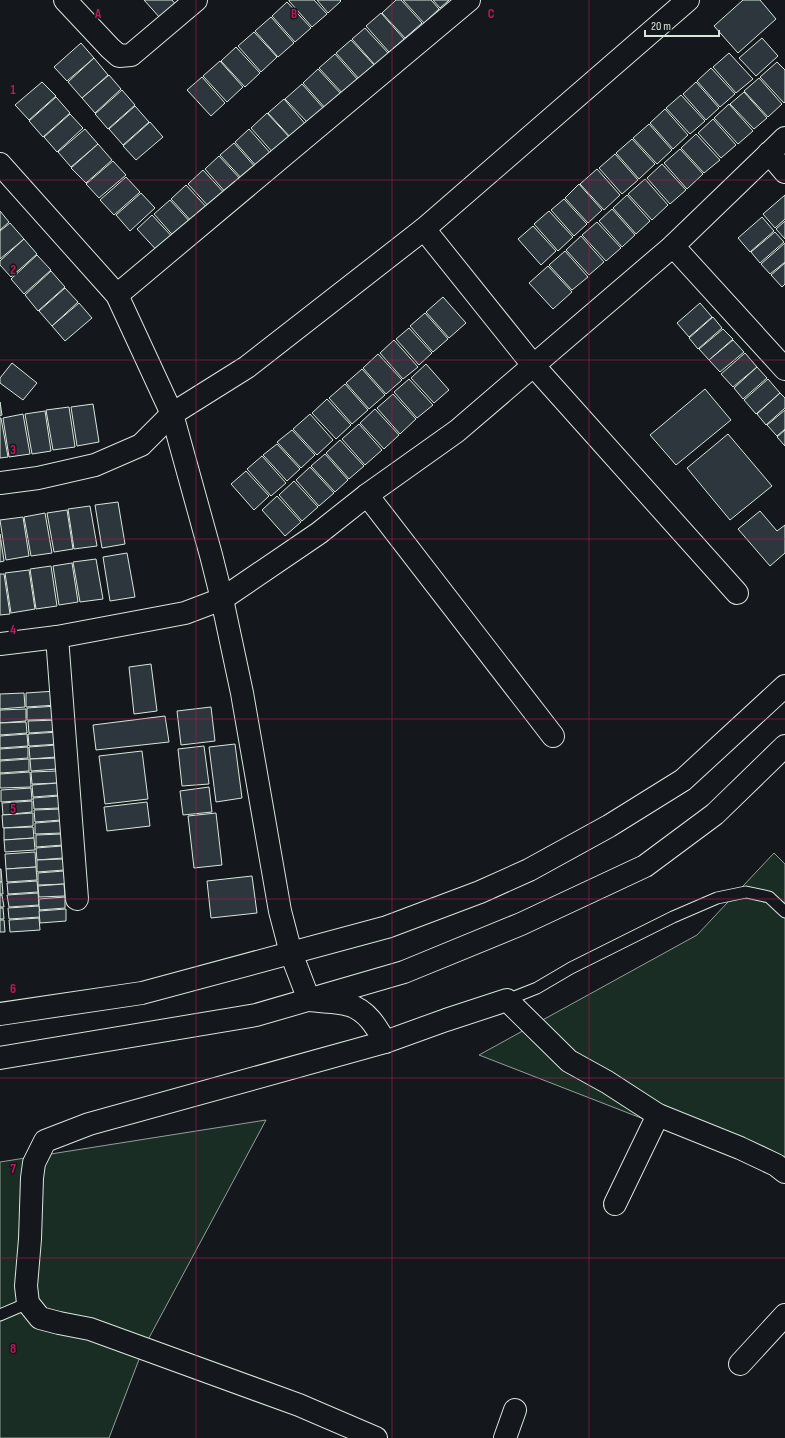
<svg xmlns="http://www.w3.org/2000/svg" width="785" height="1438" viewBox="0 0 785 1438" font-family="'Sofia Sans Condensed',sans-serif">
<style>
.green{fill:#1a2d24;stroke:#939e99}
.building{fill:#2c363c;stroke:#d8e6dc}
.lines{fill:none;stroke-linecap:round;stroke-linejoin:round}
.service-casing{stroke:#d8e6dc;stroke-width:13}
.minor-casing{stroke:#d8e6dc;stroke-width:24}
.service{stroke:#14181c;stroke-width:11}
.minor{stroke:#14181c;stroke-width:22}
.grid{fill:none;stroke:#c2185b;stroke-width:1;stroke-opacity:0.55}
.grid-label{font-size:13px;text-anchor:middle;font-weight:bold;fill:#c2185b;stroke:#14181c;stroke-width:3;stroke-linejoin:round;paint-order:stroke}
</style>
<rect width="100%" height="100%" fill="#14181c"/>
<g class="green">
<path d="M774,853L785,864V1174L479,1055L697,935Z"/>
<path d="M266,1120L143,1349L109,1438H0V1162Z"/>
</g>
<g class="building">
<path d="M144,0H172L177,6L161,19Z"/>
<path d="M289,0H314L327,14L312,27L289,1Z"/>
<path d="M317,0H340L341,1L328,13Z"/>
<path d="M396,0H401L422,23L405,38L382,13Z"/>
<path d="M403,0H431L439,9L424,23Z"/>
<path d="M433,0H449L440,8Z"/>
<path d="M743,0H760L776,19L738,53L714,26Z"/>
<path d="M287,2L311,28L295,42L272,16Z"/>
<path d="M381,13L404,39L389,52L366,26Z"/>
<path d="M271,17L294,43L278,57L255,31Z"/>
<path d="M365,28L389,54L375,65L352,39Z"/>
<path d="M254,32L277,57L261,72L238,46Z"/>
<path d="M762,38L778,56L756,76L739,58Z"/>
<path d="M351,40L375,66L360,80L336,53Z"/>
<path d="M81,43L94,58L67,81L54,67Z"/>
<path d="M236,47L260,73L245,87L221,61Z"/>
<path d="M729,53L753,79L736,93L713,67Z"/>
<path d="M335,54L358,80L343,94L319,68Z"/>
<path d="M94,58L108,75L82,98L68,82Z"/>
<path d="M220,61L243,87L227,102L203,76Z"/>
<path d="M777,62L785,70V102L784,103L760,77Z"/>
<path d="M711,68L735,94L720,107L697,81Z"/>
<path d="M318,69L342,95L326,109L303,83Z"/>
<path d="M109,75L121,89L95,113L82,98Z"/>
<path d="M202,77L225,103L211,116L187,90Z"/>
<path d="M759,78L782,104L768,117L744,91Z"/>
<path d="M42,82L56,96L29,120L15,105Z"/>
<path d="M696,82L719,108L706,120L683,94Z"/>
<path d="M302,84L325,110L309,124L285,99Z"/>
<path d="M122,90L135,105L108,129L95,114Z"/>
<path d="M744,92L767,118L754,129L730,104Z"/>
<path d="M681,95L705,121L690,134L666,108Z"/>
<path d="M56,97L70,113L43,137L29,121Z"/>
<path d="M284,99L307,126L292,139L268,113Z"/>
<path d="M729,104L753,131L738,144L714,118Z"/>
<path d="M135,106L149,122L123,145L109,129Z"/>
<path d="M665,109L688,135L673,149L650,123Z"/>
<path d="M267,113L291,139L274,154L251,128Z"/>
<path d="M70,114L83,128L57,152L44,137Z"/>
<path d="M713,119L736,145L721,158L698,133Z"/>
<path d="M150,122L163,137L136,160L123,146Z"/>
<path d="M649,124L672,150L657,164L633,138Z"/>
<path d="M85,129L98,144L71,167L58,152Z"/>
<path d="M249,129L272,155L258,168L235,142Z"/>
<path d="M696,134L720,160L704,173L681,148Z"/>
<path d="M632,139L655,164L639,179L616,153Z"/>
<path d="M234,143L257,169L244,181L220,155Z"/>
<path d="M98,144L112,160L86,183L71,168Z"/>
<path d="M680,149L703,174L687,189L664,163Z"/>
<path d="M615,154L638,180L622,194L599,168Z"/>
<path d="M219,156L243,182L228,195L205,169Z"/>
<path d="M113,161L126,175L99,198L86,184Z"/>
<path d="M662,164L686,190L670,204L647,178Z"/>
<path d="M597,169L620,195L604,210L580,184Z"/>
<path d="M203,170L227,196L211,209L188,184Z"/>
<path d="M126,177L140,192L114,215L100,200Z"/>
<path d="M645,179L668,205L652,220L628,194Z"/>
<path d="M579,184L602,210L588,223L565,198Z"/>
<path d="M186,185L210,211L194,224L171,199Z"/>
<path d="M141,193L155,208L130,231L116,215Z"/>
<path d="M627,195L650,221L636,234L613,208Z"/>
<path d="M785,195V219L775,228L763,214Z"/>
<path d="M564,199L587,224L574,236L551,210Z"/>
<path d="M170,200L193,225L177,240L154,214Z"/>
<path d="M612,209L635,235L622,247L599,221Z"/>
<path d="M0,211L9,222L0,230Z"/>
<path d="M549,211L573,237L558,251L534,224Z"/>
<path d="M152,215L176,241L161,255L137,229Z"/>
<path d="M762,217L774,231L750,252L738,238Z"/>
<path d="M785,221V239L776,229Z"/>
<path d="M597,222L621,248L606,261L582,235Z"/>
<path d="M10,223L24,239L0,259V231Z"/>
<path d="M533,226L556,251L541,265L518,239Z"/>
<path d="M775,232L784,242L760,263L751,252Z"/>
<path d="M581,236L604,262L589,275L566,250Z"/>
<path d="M24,239L37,254L11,277L0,265V261Z"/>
<path d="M785,243V262L770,274L761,264Z"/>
<path d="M565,251L588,277L572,290L549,265Z"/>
<path d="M37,255L51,270L24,294L11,279Z"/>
<path d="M785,263V284L782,287L771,275Z"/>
<path d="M548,266L572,292L553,309L529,283Z"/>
<path d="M51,271L65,287L38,311L25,295Z"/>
<path d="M65,288L78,302L52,326L39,311Z"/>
<path d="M443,297L466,323L449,338L426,312Z"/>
<path d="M79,303L92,318L65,341L52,326Z"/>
<path d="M700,303L712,317L689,337L677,323Z"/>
<path d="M425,313L448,339L433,352L410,326Z"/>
<path d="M713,317L722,328L698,349L689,338Z"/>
<path d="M409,328L432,353L419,365L396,339Z"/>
<path d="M723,329L733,339L709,360L699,349Z"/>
<path d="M394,340L418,367L403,379L380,353Z"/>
<path d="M733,340L744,352L720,372L709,360Z"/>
<path d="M745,353L757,367L733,387L721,374Z"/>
<path d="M378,354L402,380L386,394L363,368Z"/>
<path d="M12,363L37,383L23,400L0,383V378Z"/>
<path d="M426,364L449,390L434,403L411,378Z"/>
<path d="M757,367L767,378L743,399L734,388Z"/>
<path d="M362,369L385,395L369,409L346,383Z"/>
<path d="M409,379L433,405L417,418L394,392Z"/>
<path d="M768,379L780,393L756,414L744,400Z"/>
<path d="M345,384L368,410L352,424L329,398Z"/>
<path d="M705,389L731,420L676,465L650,435Z"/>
<path d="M780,393L785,398V408L766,425L757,414Z"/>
<path d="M393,394L416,419L400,434L377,408Z"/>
<path d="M327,399L351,425L336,439L312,413Z"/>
<path d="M0,402L2,415L0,416Z"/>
<path d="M93,404L99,442L77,446L71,407Z"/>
<path d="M69,407L75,447L53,450L46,410Z"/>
<path d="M375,409L399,435L384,449L360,423Z"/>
<path d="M785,410V429L777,436L767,425Z"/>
<path d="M45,411L51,451L32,454L25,414Z"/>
<path d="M23,414L30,454L9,457L3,418Z"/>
<path d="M310,414L333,440L317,455L293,429Z"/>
<path d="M0,418H1L8,457L0,458Z"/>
<path d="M359,424L382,450L365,465L342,439Z"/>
<path d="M292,430L315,455L301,468L277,442Z"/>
<path d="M785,430V446L777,437Z"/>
<path d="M728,434L772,486L730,520L687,468Z"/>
<path d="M340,440L364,466L349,479L326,453Z"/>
<path d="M277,444L300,469L287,481L263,455Z"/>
<path d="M325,454L348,480L335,492L311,466Z"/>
<path d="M262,456L286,483L271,496L247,469Z"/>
<path d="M310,467L334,493L319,506L296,480Z"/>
<path d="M246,471L269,496L254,510L231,484Z"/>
<path d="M294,481L318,507L302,521L279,495Z"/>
<path d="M277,496L301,522L285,536L262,510Z"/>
<path d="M118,502L125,544L102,548L95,505Z"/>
<path d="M90,506L97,546L74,549L68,509Z"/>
<path d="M67,510L73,549L54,552L47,513Z"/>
<path d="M760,511L777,531L785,525V553L770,566L738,529Z"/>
<path d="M45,513L52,553L31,556L24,517Z"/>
<path d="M23,517L29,556L6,560L0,520Z"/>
<path d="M0,534L4,561L0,562Z"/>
<path d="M127,553L135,597L110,601L103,557Z"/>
<path d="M96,559L103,599L80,602L73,562Z"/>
<path d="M72,563L78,602L59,605L53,566Z"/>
<path d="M51,566L57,606L36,609L30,569Z"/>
<path d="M29,570L35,609L11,613L5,573Z"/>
<path d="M0,574H4L10,614L0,615Z"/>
<path d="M151,664L157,711L134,714L129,667Z"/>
<path d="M56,691L57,705L26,707V693Z"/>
<path d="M24,693L25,707L0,709V694Z"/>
<path d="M57,706L58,719L27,720V708Z"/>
<path d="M211,707L215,741L181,745L177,711Z"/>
<path d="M26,709V721L0,723V710Z"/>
<path d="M165,716L169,742L96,750L93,725Z"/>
<path d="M58,720L59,731L29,733L28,721Z"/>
<path d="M26,722L27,733L0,735V723Z"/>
<path d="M58,732L59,744L29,746L28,734Z"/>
<path d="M27,734L28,746L0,748V736Z"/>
<path d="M235,744L242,798L216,802L209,747Z"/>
<path d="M56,745V757L30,759L29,747Z"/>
<path d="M204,746L209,784L182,786L178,749Z"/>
<path d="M28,747V758L0,760V749Z"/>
<path d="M142,751L148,799L105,804L99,756Z"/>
<path d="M57,758V769L31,771L30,759Z"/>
<path d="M29,759V771L0,773V761Z"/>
<path d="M57,771L58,783L32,784L31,772Z"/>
<path d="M30,772L31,787L0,788V774Z"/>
<path d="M58,783L59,795L33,797L32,785Z"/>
<path d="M209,787L212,812L183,815L180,791Z"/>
<path d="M31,788L32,800L1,802V790Z"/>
<path d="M59,796L60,808L34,809L33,798Z"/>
<path d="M32,801V812L3,815L2,803Z"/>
<path d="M147,802L150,826L107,831L104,807Z"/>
<path d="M61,809V820L35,822L34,810Z"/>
<path d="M33,813V826L3,828L2,815Z"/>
<path d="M216,813L222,865L194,868L188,816Z"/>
<path d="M61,821L62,833L35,834V823Z"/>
<path d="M33,827L34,838L4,840V828Z"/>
<path d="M62,834L63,845L36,847V835Z"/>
<path d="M34,838L35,850L5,852L4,840Z"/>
<path d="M62,846L63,858L37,860L36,848Z"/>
<path d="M35,852L36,867L6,869L5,854Z"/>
<path d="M63,859L64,870L37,872V860Z"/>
<path d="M36,867L37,880L7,882L6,869Z"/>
<path d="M0,869H1L2,882H0Z"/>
<path d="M64,871L65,884L38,885V873Z"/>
<path d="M252,876L257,913L211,918L207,881Z"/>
<path d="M37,881L38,892L8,894L7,883Z"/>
<path d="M0,882H2L3,894H0Z"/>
<path d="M64,884L65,896L39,897L38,886Z"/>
<path d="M38,893L39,905L9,907L7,895Z"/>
<path d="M0,895H2L4,907H0Z"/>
<path d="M65,897V908L39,910V899Z"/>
<path d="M39,906L40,917L9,919L8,908Z"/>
<path d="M0,908H3L4,919H0Z"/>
<path d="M66,909V921L40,923L39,911Z"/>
<path d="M39,918L40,930L10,932L9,920Z"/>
<path d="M0,920H4L5,932H0Z"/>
</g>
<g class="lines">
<g class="service-casing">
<g id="service">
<path d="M507,1000L537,988L571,968L673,917L717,898L746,892L769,897L785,912"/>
<path d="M0,1315L28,1303"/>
</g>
</g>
<g class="minor-casing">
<g id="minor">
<path d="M65,0L110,48L119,56L131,55L196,0"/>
<path d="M769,153L785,172"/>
<path d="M0,164L117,295L172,414L211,555L222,599L242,693L280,911L291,953L309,1000C322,1002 337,1001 349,1005C367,1010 377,1028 385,1042L89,1124L45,1141L34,1163L32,1178L30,1239L26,1286L28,1303L40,1318L59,1323L90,1329L299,1405L376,1438"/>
<path d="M424,229L533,365L737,593"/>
<path d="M673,246L785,369"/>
<path d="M117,295L469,0"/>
<path d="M0,483L38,478L95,465L141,445L172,414L247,367L424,229L688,0"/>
<path d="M367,495L553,736"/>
<path d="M57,637L77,899"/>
<path d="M0,644L57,637L185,613L222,599L319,533L367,495L457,431L673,246L785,138"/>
<path d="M0,1014L142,993L387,927L480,892L529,870L609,826L683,780L785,686"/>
<path d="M385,1042L446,1020L507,1000L569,1061L607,1082L658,1115L740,1148L776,1165L785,1172"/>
<path d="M0,1058L256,1015L404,972L521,924L645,866L715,814L785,746"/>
<path d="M615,1204L658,1115"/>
<path d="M740,1364L785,1315"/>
<path d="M505,1438L515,1410"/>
</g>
</g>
<use href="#service" class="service"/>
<use href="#minor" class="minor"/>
</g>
<path class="grid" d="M196,0V1438M392,0V1438M589,0V1438M0,180H785M0,360H785M0,539H785M0,719H785M0,899H785M0,1078H785M0,1258H785"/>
<g class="grid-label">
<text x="98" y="18">A</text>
<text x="294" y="18">B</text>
<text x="491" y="18">C</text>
<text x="13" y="94">1</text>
<text x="13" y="274">2</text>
<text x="13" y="454">3</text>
<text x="13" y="634">4</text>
<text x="13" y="813">5</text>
<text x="13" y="993">6</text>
<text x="13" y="1173">7</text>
<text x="13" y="1353">8</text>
</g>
<path d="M645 30v6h74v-6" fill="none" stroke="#d8e6dc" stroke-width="2"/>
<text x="651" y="30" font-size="12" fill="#d8e6dc" stroke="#14181c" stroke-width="3" paint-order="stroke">20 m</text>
</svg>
